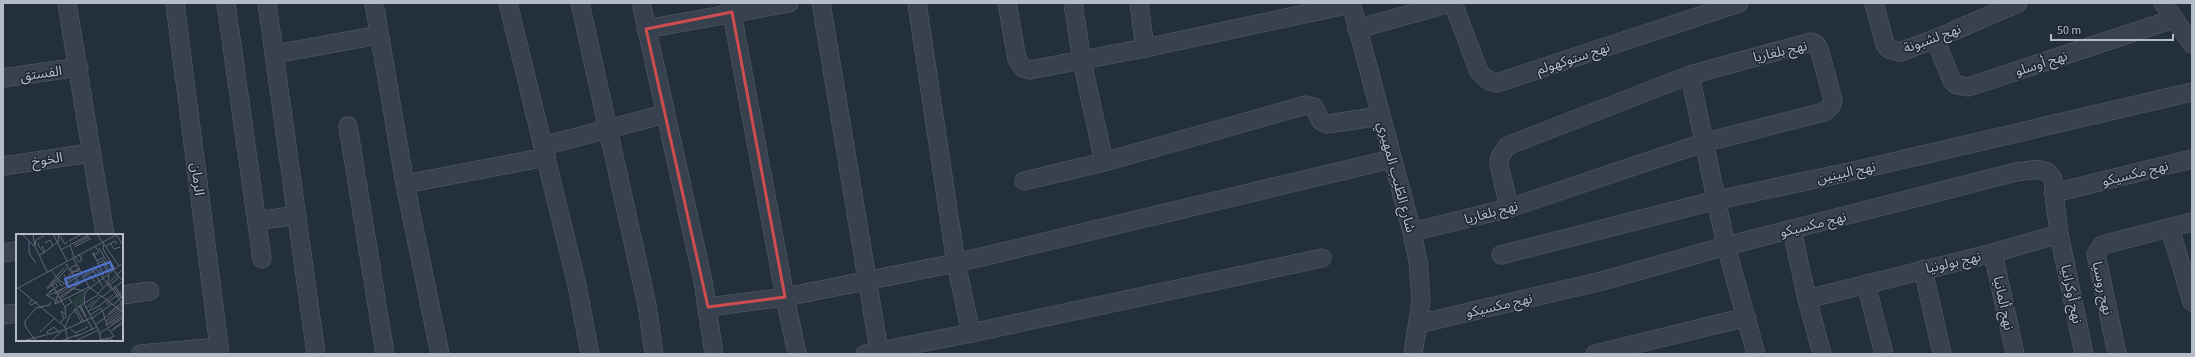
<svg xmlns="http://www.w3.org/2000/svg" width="2195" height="357" viewBox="0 0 2195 357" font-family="'Source Sans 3','Noto Sans Arabic',sans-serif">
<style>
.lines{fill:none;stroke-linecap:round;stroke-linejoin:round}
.minor-casing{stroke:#565f6c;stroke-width:19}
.minor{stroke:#38414e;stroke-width:18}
.marked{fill:none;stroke:#ce4d50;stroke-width:3;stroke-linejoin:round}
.labels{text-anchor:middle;stroke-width:3;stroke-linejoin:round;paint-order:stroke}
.street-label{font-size:14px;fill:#b4bcc9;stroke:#1d2633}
.inset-road{fill:none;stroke:#5e6776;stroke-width:1}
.view{fill:#5274d3;fill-opacity:0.15;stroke:#5274d3;stroke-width:2}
.inset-edge{fill:none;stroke:#b4bcc9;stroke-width:2}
</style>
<rect width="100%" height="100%" fill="#242f3e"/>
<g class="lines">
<g class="minor-casing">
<g id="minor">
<path d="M67,3L105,235"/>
<path d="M175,3L220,354"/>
<path d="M226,3L262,259"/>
<path d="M267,3L316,354"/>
<path d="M374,3L405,184L440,354"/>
<path d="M508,3L577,285L590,354"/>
<path d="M580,3L647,305L654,354"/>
<path d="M641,3L703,281L714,354"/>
<path d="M730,3L785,297L797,354"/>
<path d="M821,3L879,351"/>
<path d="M917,3L956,263L971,333"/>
<path d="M1007,3L1017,59L1023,68L1030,70L1145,48L1351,4"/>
<path d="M1073,3L1082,61L1104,162"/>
<path d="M1139,3L1145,48"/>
<path d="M1351,3L1412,232L1418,261L1421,301L1413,354"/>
<path d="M1453,3L1479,72L1489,81L1497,83L1739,3"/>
<path d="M1874,3L1885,44L1889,49L1900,52L1935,39L2018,3"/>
<path d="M2163,3L2192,44"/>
<path d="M646,29L789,3"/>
<path d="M1357,29L1450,3"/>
<path d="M1935,39L1952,81L1957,85L1968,87L2174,19"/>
<path d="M275,54L379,35"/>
<path d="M3,78L79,67"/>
<path d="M348,126L385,354"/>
<path d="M543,146L665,114"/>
<path d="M3,166L91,153"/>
<path d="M1024,181L1104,162L1306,105L1314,107L1321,121L1327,124L1381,116"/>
<path d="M405,184L546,157"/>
<path d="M1509,208L1499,164L1500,157L1507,146L1690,75"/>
<path d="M257,221L297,215"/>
<path d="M2170,228L2192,302"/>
<path d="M1792,230L1807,299L1822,354"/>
<path d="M1412,232L1509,208L1706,142L1824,112L1831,106L1833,100L1819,49L1816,44L1811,42L1690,75L1726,246L1756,354"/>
<path d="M2059,234L2084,354"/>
<path d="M3,253L17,251"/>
<path d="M1993,253L2015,354"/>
<path d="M1501,255L1717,200L1858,170L2192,92"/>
<path d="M1923,269L1942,354"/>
<path d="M1866,284L1884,354"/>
<path d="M122,295L150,291"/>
<path d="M1807,299L1993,253L2059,234L2054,193"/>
<path d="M708,307L785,297L956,263L1392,159"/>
<path d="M3,315L17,313"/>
<path d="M1418,324L1602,281L1726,246L2016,172C2027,171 2045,165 2052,177C2054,181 2054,189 2054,193L2192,159"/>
<path d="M140,354L219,347"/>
<path d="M865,354L971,333L1322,258"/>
<path d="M1595,354L1747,317"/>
<path d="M2117,354L2096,254L2102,245L2192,222"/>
</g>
</g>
<use href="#minor" class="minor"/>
</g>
<path class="marked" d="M732,12L785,297L708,307L646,29Z"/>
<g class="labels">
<g class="street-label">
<text transform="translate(1932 38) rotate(-20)" y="5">نهج لشبونة</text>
<text transform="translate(1780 51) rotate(-13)" y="5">نهج بلغاريا</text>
<text transform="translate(1573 58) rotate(-18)" y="5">نهج ستوكهولم</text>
<text transform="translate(2041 63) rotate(-18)" y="5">نهج أوسلو</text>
<text transform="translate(41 73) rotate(-8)" y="5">الفستق</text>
<text transform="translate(47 159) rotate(-9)" y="5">الخوخ</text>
<text transform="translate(1846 172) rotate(-12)" y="5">نهج البينين</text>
<text transform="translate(2135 173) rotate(-14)" y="5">نهج مكسيكو</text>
<text transform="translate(1397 177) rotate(75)" y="5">شارع الطّيب المهيري</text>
<text transform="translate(198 179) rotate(83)" y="5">الرمان</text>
<text transform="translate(1491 212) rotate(-15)" y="5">نهج بلغاريا</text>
<text transform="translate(1813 224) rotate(-14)" y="5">نهج مكسيكو</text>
<text transform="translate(1953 262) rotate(-13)" y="5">نهج بولونيا</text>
<text transform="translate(2103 288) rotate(78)" y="5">نهج روسيا</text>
<text transform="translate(2072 294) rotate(78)" y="5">نهج أوكرانيا</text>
<text transform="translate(2004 303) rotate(78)" y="5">نهج ألمانيا</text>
<text transform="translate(1499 305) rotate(-13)" y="5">نهج مكسيكو</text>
</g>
</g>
<g transform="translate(16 234)">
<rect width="107" height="107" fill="#242f3e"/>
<path d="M68,58V69L59,74L56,68L59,63Z" fill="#263c3f"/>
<path class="inset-road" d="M6,0L20,14L31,38M19,0L17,2L19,12M37,0L51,27M81,0L103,32M43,1L49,10L52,8M101,1L107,12M53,7L66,0M13,8V19L20,29M23,9L22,11L28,19M29,9L34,6L37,12M94,9L98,15L104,13M88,10L87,15L99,35M54,11L58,23M58,11L72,3L75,6M19,12L20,6L28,2M90,12L99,7L101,10M59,13L73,5M83,14L92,29M45,16L74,0M29,18L43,7L42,0M77,18L88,42M76,19L81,27L88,23M24,21L29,18L26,12M78,21L83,18L79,12M59,23L63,28L66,26L63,20M57,24L73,53L107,78M87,25L94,38M52,30L50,31L62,47L59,48M81,30L86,27L92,39M79,33L95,55M48,34L35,49L49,73L50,85M76,35L87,53M35,36L42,45L55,54L68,57M97,36L107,47M63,37L57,38L64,34M92,40L93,45L91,47L98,57M68,41L79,33M68,43L80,35M42,45L51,34M54,46L52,42L57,38L54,34L60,31L61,32M69,46L75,42L79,48M43,48L45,52L52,47L48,41M50,50L65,40M94,51L103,43M99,52L106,63M98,53L105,64M2,54L49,93M30,54L41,45M57,54L68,47M0,55L102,0M31,55L43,46M37,56L30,61L43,68M98,57L107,71M33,58L42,52L40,50M69,58L68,70L83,97L85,107M69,58L107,29M39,60L51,52M81,60L107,35M41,61L53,53M31,62L48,54M41,62L39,70L73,53M86,63L107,47M42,64L67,47M16,66L13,69L15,71L21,68M46,68L44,65L57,55M64,71L70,82M92,71L91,69L107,57M97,71L107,62M63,72L77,96M49,73L56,68L53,64M60,74L68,88M70,74L79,66M74,74L85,62M58,75L66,89M72,77L83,72L97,61M87,78L91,92M92,80L105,69M74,81L85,74L87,78M75,85L96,70M90,87L107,73L104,70M44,89L48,85L45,77L49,80M91,89L107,76M95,90L107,82M79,91L105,72M90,92L107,79M55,95L59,99L72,93M97,95L107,87M95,97L107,89M24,98L39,84M84,99L107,84M32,100L31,98L38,93L43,98M59,103L81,93M61,106L83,96M7,107L48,96L75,84M20,107L9,92V87L20,74L34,71V68M35,107L45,98M45,107L63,100M52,107L49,93L54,81L62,73L82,61M79,107L93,104L98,107M88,107L98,102L92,95"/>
<path class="view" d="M94,28L97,35L52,53L49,45Z"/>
<rect width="107" height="107" class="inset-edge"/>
</g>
<rect width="2195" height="357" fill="none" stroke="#b4bcc9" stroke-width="8"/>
<path d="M2051 34v6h122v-6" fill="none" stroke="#b4bcc9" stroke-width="2"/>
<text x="2057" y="34" font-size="12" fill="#b4bcc9" stroke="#1d2633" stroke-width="3" paint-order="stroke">50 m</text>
</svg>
